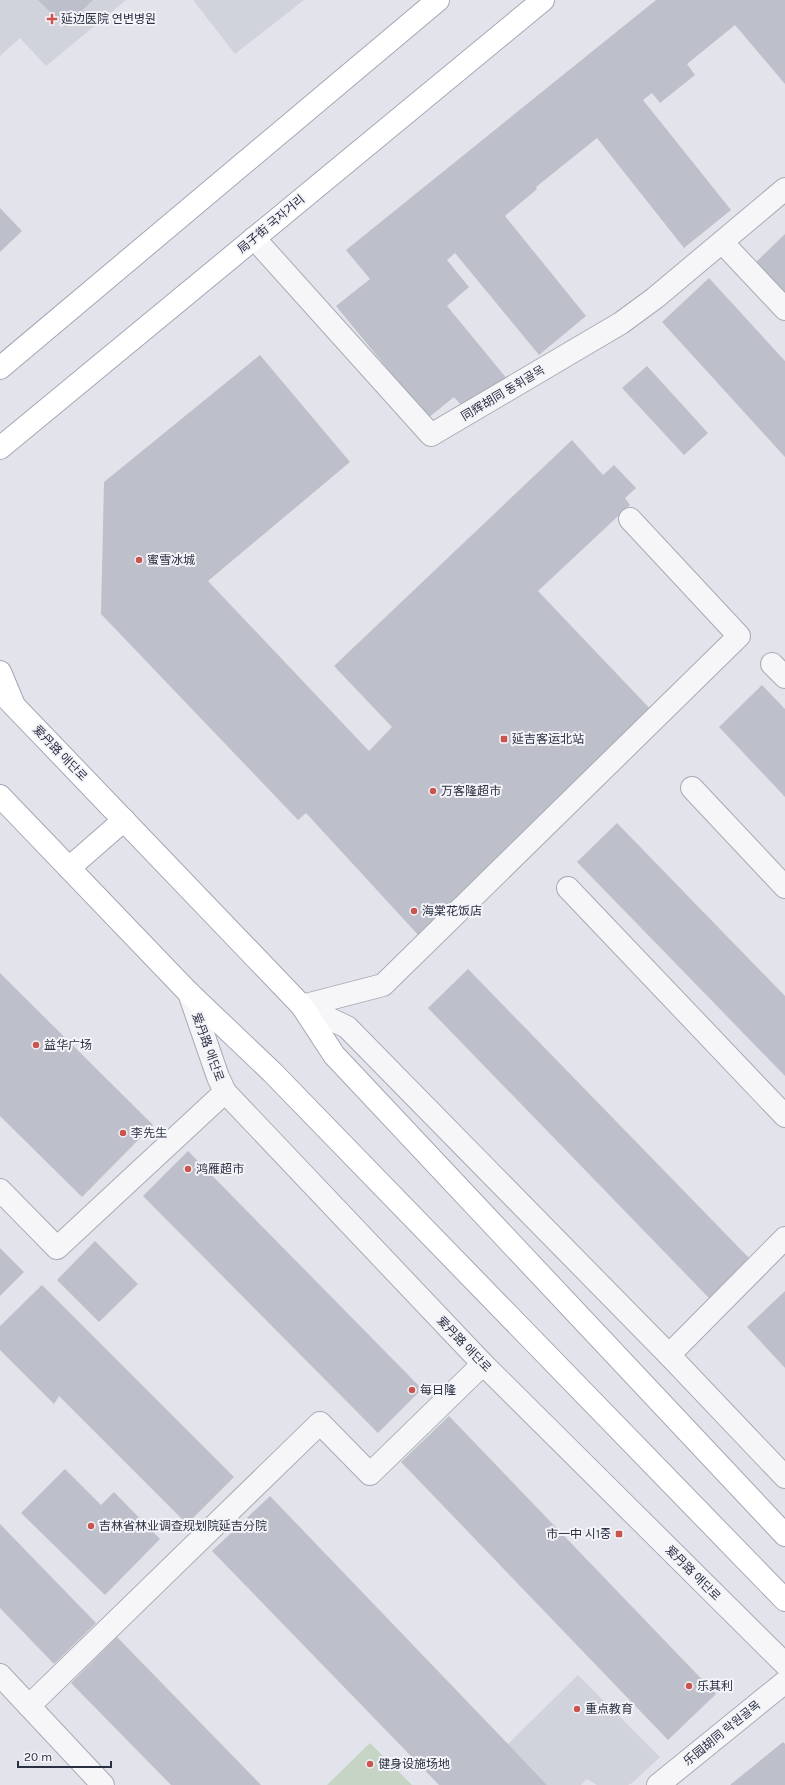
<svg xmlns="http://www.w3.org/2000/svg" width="785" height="1785" viewBox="0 0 785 1785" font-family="Karla,'Noto Sans SC','Noto Sans KR',sans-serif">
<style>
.built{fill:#d1d3dc}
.green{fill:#c5d4c4}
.building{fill:#bdbfca}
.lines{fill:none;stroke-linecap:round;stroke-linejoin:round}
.minor-casing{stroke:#a8aab5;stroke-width:24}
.major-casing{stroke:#a3a6b6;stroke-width:24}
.minor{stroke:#f6f6f9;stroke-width:22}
.major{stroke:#fff;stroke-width:22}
.poi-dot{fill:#c9554e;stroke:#f3f4f8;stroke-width:1.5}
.labels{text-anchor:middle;stroke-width:4;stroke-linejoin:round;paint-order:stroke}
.poi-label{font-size:12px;fill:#2b2f42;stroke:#f3f4f8;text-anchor:start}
.street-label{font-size:12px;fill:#2b2f42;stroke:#f3f4f8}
</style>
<rect width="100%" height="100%" fill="#e3e4eb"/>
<g class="built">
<path d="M0,0H126L46,66L20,38L0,56Z"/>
<path d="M193,0H304L235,54Z"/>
<path d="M578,1675L660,1757L632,1783L628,1785H597L587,1779L581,1785H547L508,1744Z"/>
</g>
<path class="green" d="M370,1743L412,1785H327Z"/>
<g class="building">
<path d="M38,0H93L65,27Z"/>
<path d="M656,0H785V84L735,25L687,64L695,75L660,103L652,93L643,100L731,210L684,248L597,138L536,187L537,189L505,216L586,316L539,355L455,253L447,260L469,287L447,306L508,380L468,413L454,397L428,418L336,306L370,279L346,250Z"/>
<path d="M0,208L22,231L0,252Z"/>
<path d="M785,234V294L755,263Z"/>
<path d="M709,278L785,361V457L662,322Z"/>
<path d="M260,355L350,462L208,581L369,751L392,727L334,666L572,440L603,475L614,465L636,488L625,498L630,505L538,591L655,714L420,937L306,813L298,820L101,614L104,482Z"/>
<path d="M647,366L708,433L684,455L622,388Z"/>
<path d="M762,685L785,709V797L719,727Z"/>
<path d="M617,823L785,996V1076L577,862Z"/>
<path d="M468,969L750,1259L709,1298L428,1008Z"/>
<path d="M0,973L153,1125L82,1197L0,1116Z"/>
<path d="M188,1151L422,1389L378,1433L143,1196Z"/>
<path d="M95,1241L138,1284L99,1322L57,1280Z"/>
<path d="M0,1248L24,1272L0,1296Z"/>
<path d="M42,1285L234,1477L187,1524L59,1396L54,1404L0,1350V1326Z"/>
<path d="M785,1291V1368L747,1327Z"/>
<path d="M449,1416L716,1694L668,1740L401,1462Z"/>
<path d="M65,1469L101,1505L114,1492L160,1539L105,1595L21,1513Z"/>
<path d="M270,1496L508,1744L547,1785H439L212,1551Z"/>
<path d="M0,1524L96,1623L54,1664L0,1608Z"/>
<path d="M117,1637L261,1785H171L71,1683Z"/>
<path d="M783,1742L785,1744V1785H730Z"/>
</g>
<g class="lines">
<g class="minor-casing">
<g id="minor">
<path d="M254,238L431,435L621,323L655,298L785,189"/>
<path d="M722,242L785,309"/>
<path d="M772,664L785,677"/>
<path d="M692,788L785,887"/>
<path d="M568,888L785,1116"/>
<path d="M189,993L218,1077L225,1092L483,1364L785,1664"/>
<path d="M302,1006L383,985L739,636L630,519"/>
<path d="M302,1006L347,1027L669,1355L785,1477"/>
<path d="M0,1190L57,1248L225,1092"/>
<path d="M669,1355L785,1238"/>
<path d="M0,1675L103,1785"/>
<path d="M29,1706L320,1423L370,1474L483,1364"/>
<path d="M658,1785L785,1682"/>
</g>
</g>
<g class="major-casing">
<g id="major">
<path d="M0,368L438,0"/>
<path d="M0,448L543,0"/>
<path d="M0,672L13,703"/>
<path d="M0,691L302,1006L334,1055L785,1535"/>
<path d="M0,796L189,993L272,1072L785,1600"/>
<path d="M69,868L124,820"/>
</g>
</g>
<use href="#minor" class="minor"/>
<use href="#major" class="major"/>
</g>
<g class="poi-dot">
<path d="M50 13h4v4h4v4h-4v4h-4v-4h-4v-4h4z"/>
<circle cx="139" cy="560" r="4"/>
<rect x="500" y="735" width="8" height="8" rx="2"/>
<circle cx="433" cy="791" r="4"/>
<circle cx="414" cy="911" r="4"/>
<circle cx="36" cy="1045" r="4"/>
<circle cx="123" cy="1133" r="4"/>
<circle cx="188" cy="1169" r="4"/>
<circle cx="412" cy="1390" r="4"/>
<circle cx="91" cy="1526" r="4"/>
<rect x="615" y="1530" width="8" height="8" rx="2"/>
<circle cx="689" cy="1686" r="4"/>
<circle cx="577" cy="1709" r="4"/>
<circle cx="370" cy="1764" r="4"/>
</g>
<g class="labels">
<g class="poi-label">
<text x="61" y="23">延边医院 연변병원</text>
<text x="147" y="564">蜜雪冰城</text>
<text x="512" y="743">延吉客运北站</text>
<text x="441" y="795">万客隆超市</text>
<text x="422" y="915">海棠花饭店</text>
<text x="44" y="1049">益华广场</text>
<text x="131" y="1137">李先生</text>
<text x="196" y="1173">鸿雁超市</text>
<text x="420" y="1394">每日隆</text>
<text x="99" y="1530">吉林省林业调查规划院延吉分院</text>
<text x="611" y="1538" text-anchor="end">市一中 시1중</text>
<text x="697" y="1690">乐其利</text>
<text x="585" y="1713">重点教育</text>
<text x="378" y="1768">健身设施场地</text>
</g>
<g class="street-label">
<text transform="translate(271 224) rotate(-40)" y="4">局子街 국자거리</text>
<text transform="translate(503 393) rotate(-31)" y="4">同辉胡同 동휘골목</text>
<text transform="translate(60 753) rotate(46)" y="4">爱丹路 애단로</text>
<text transform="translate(208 1047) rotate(70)" y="4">爱丹路 애단로</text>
<text transform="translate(464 1344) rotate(46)" y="4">爱丹路 애단로</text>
<text transform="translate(693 1573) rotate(45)" y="4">爱丹路 애단로</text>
<text transform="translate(722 1733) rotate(-39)" y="4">乐园胡同 락원골목</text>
</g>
</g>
<path d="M18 1761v6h93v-6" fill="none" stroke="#2b2f42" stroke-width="2"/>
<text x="24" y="1761" font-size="12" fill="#2b2f42" stroke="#f3f4f8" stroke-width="3" paint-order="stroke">20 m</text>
</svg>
